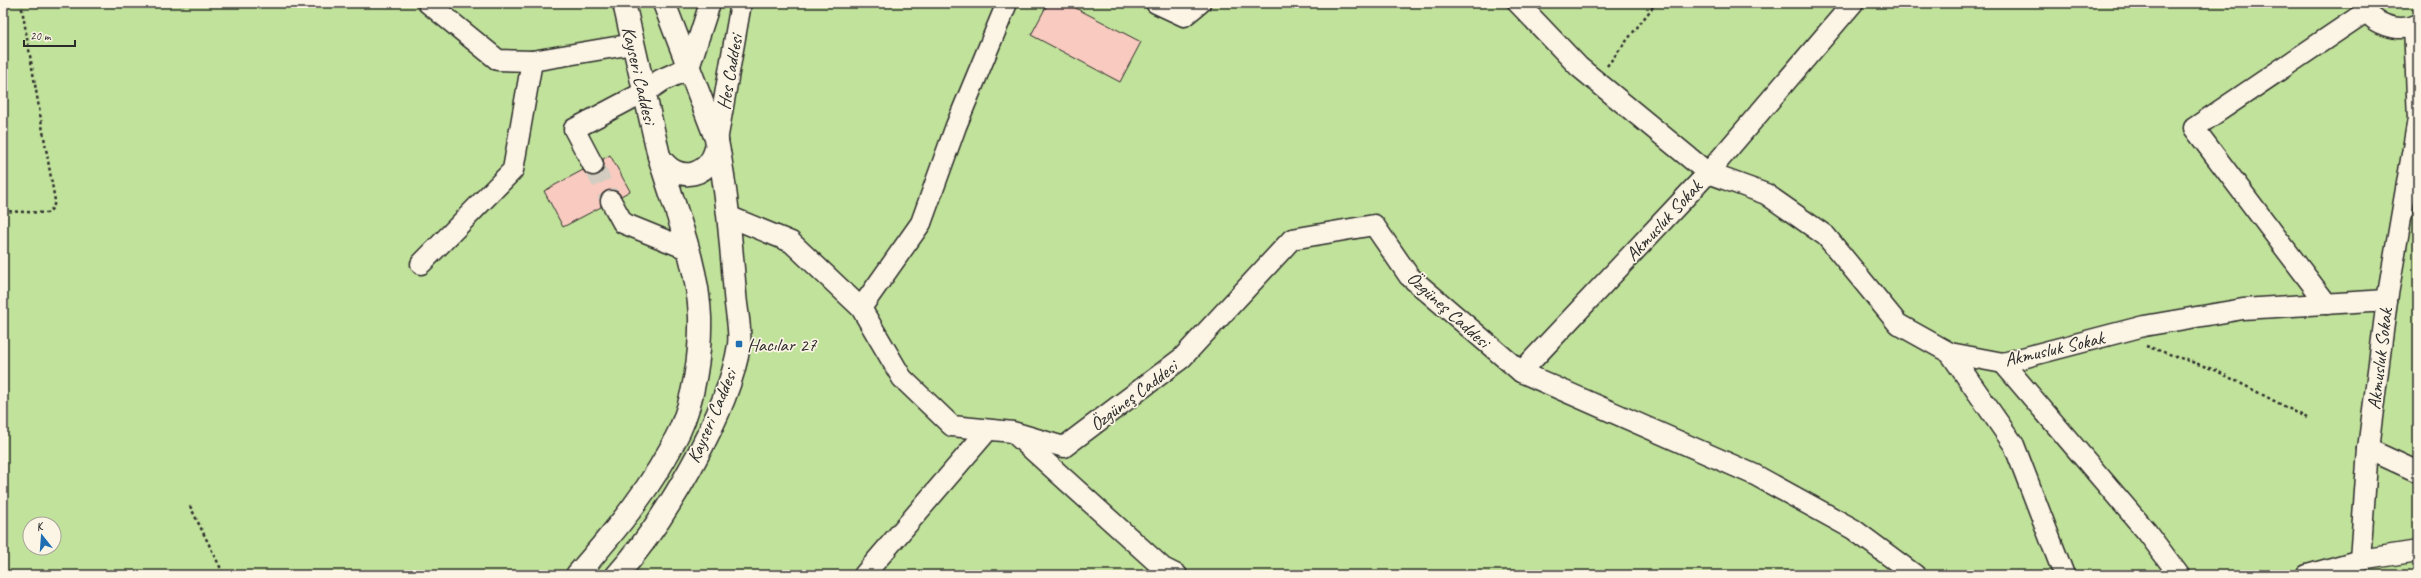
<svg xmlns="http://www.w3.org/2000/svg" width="2421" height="578" viewBox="0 0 2421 578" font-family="Caveat,sans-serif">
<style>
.green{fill:#c1e29b;stroke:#768663;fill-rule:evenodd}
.building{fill:#f9cabf;stroke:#2b2b2b}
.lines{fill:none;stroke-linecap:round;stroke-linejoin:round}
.minor-tunnel{stroke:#d2cdc0;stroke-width:20;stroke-dasharray:20 10;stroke-linecap:butt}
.minor-casing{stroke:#2b2b2b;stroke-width:23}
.major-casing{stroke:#2b2b2b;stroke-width:25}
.path{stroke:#2b2b2b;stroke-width:2.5;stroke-dasharray:3 3;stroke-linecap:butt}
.minor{stroke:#fcf5e5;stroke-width:20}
.major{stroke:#fcf5e5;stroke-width:22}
.poi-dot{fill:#1f6fb2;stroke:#fcf5e5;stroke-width:1.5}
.labels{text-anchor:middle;stroke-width:3.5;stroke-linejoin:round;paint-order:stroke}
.street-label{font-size:19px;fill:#2b2b2b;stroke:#fcf5e5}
.poi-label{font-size:19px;fill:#2b2b2b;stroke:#fcf5e5;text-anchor:start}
</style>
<rect width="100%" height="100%" fill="#fcf5e5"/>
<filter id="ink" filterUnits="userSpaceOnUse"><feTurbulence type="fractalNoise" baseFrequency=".025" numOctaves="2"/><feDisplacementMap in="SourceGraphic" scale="8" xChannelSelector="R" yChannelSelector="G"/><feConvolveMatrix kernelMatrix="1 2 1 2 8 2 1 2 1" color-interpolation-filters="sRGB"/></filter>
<g filter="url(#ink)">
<path class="green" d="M3,3H2418V575H3ZM30,524H54V548H30Z"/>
<g class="building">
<path d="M1048,3H1066L1141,42L1120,82L1031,35Z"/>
<path d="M610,155L630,191L621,196L617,191H606L601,195V207L563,227L544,191L583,170L587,175H598L604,166L603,159Z"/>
</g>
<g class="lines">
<path class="minor-tunnel" d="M593,165L611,201"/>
<g class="minor-casing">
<g id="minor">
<path d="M428,3L498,60L532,61L633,44"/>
<path d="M1156,3L1184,16L1200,3"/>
<path d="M1518,3L1579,67L1708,173L1853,3"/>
<path d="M2362,3C2370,24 2398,34 2418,24"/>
<path d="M689,68L710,3"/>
<path d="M717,141L741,3"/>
<path d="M593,165L574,129L644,92"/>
<path d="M611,201L623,223L687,249"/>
<path d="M728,216L791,242L861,308L902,378L952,426L1013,432L1064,447L1182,358L1292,239L1374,225L1409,276L1521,372L1755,475L1853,529L1915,575"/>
<path d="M421,264L513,170L532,61"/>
<path d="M2387,300L2418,119L2414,26"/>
<path d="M2327,304L2194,128L2367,11"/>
<path d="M861,308L921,223L956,126L1007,3"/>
<path d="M1950,353L2014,445L2064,575"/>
<path d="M2003,363L2147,532L2179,575"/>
<path d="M1521,372L1708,173L1766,194L1826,236L1898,324L1950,353L2003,363L2144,326L2243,309L2387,300L2368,449L2418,472"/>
<path d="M1016,435L1163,568L1177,575"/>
<path d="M2360,560L2368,449"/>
<path d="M864,575L988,430"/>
<path d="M2307,575L2360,560L2418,551"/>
</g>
</g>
<g class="major-casing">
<g id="major">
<path d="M624,3L659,156C677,187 715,176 717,141L664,3"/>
<path d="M644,92L662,80L689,68"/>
<path d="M577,575C615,531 654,485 679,432C694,400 701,352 700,317C698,263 674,208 659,156"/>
<path d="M617,575C663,524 729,413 739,345C741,329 736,310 735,294C731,243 727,191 717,141"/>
</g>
</g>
<g class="path">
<path d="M1607,66L1656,3"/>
<path d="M3,211L47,213L53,208L55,201L21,3"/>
<path d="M2146,346L2215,370L2307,418"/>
<path d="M190,506L224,575"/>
</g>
<use href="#minor" class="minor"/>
<use href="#major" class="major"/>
</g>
</g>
<rect class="poi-dot" x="735" y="340" width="8" height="8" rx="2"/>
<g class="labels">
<g class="street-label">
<text transform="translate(729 72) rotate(-80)" y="7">Hes Caddesi</text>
<text transform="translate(640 75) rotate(77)" y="7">Kayseri Caddesi</text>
<text transform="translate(1663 220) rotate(-47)" y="7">Akmusluk Sokak</text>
<text transform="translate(1449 309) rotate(42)" y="7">Özgüneş Caddesi</text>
<text transform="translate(2054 348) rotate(-13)" y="7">Akmusluk Sokak</text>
<text transform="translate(2379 359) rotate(-83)" y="7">Akmusluk Sokak</text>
<text transform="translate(1133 395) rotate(-37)" y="7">Özgüneş Caddesi</text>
<text transform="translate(711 416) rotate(-67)" y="7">Kayseri Caddesi</text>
</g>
<g class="poi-label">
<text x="747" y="351">Hacılar 27</text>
</g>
</g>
<rect width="2421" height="578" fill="none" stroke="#fcf5e5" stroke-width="16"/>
<rect x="8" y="8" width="2405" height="562" fill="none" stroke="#2b2b2b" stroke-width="1.5" filter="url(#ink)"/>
<g transform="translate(42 536) rotate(343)"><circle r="19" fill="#fcf5e5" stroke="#a8a49b"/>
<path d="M0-3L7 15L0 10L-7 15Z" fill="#1f6fb2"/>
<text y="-6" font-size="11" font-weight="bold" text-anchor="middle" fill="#2b2b2b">K</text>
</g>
<path d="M24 40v6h51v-6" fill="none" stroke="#2b2b2b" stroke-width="2"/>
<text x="30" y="40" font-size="12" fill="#2b2b2b" stroke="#fcf5e5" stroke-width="3" paint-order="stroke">20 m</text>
</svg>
